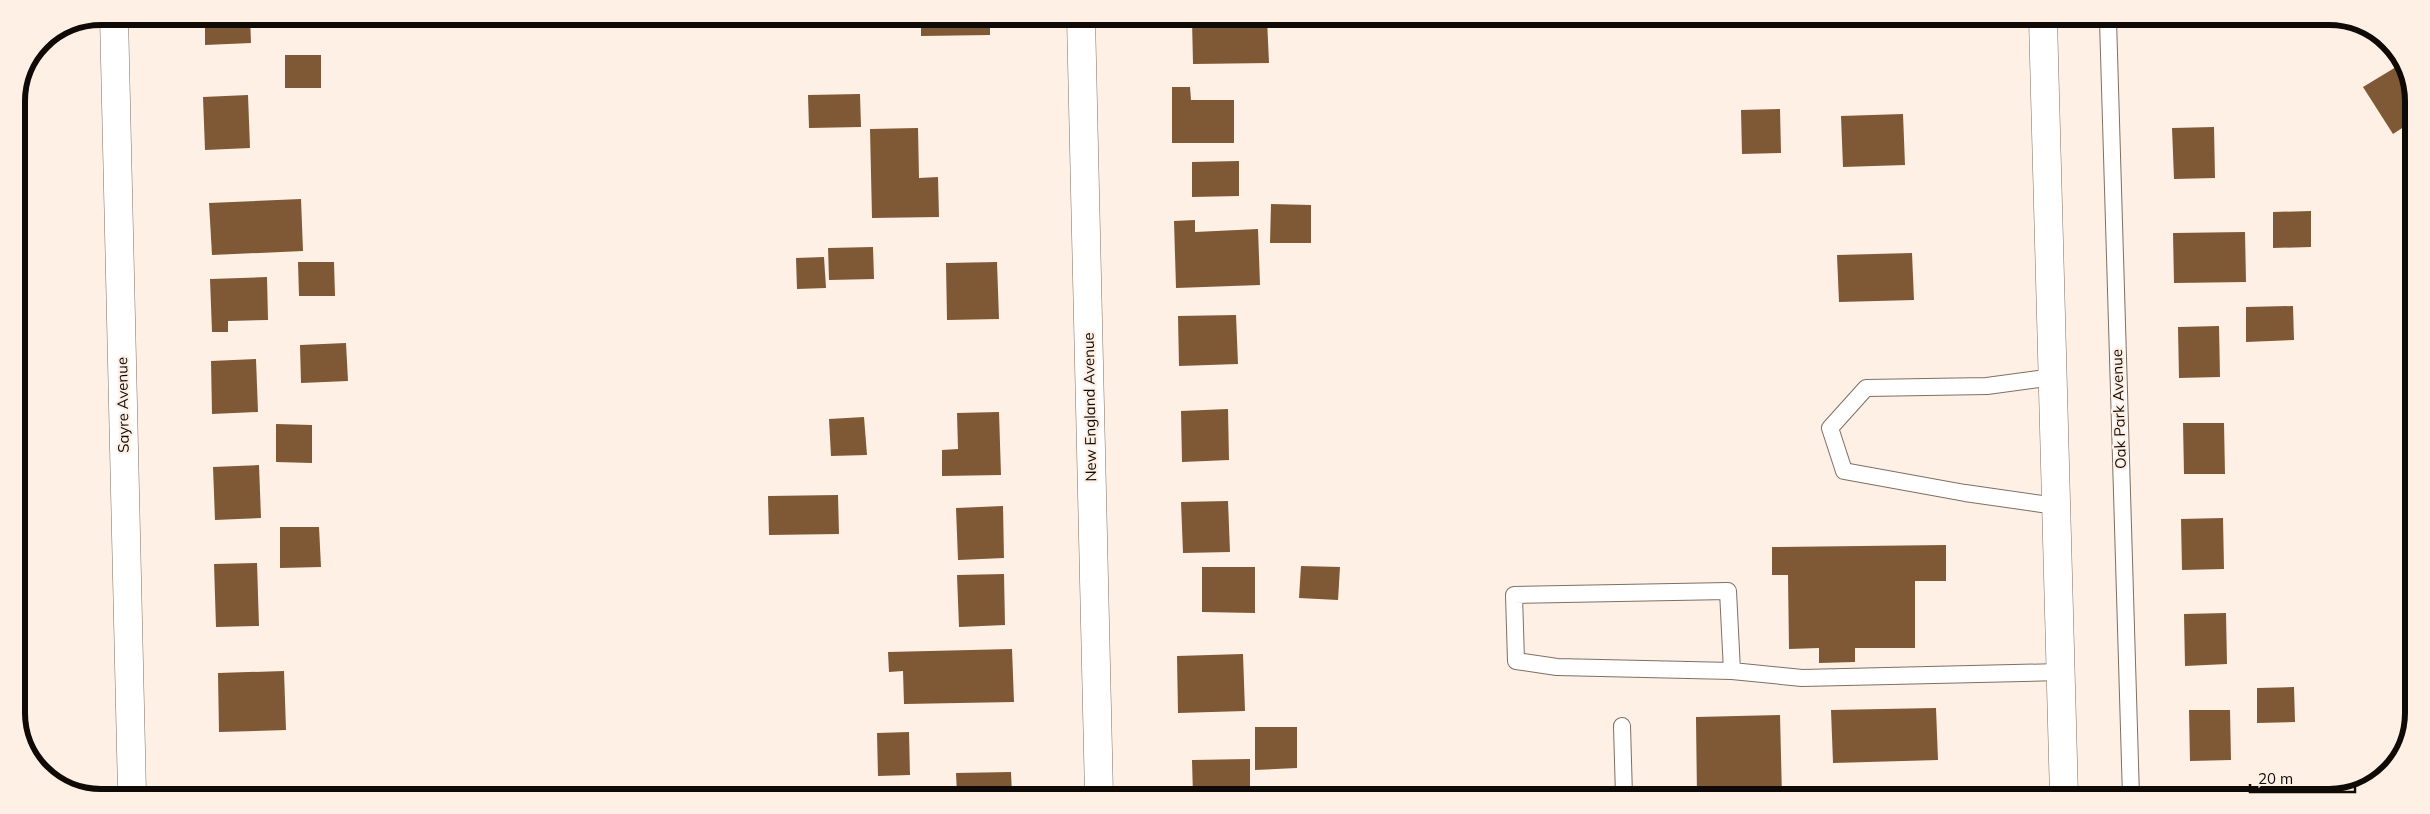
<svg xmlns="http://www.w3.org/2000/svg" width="2430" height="814" viewBox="0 0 2430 814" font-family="Mulish,sans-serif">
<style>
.building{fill:#7f5836}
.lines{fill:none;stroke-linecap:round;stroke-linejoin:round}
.service-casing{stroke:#7e6f63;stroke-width:18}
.minor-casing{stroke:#7e6f63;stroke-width:29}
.tertiary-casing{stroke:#7e6f63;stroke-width:29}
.service{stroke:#fff;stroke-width:16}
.minor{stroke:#fff;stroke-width:28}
.tertiary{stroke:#fff;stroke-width:28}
.labels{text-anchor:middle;stroke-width:4.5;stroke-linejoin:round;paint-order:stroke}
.street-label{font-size:15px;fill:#0f0a06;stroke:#fef0e5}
.rim{fill:none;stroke:#0f0a06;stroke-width:6}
</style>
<rect width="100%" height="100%" fill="#fef0e5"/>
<g class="building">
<path d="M205,16L250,17L251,43L205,45Z"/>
<path d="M921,18H990V35L921,36Z"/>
<path d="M1204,18L1267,19L1269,63L1193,64L1192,20H1204Z"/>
<rect x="285" y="55" width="36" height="33"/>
<path d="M2401,64L2414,96L2413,121L2393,134L2363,87Z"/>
<path d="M1172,87H1190L1191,100H1234V143H1172Z"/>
<path d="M860,94L861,127L809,128L808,95Z"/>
<path d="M248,95L250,148L205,150L203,97Z"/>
<path d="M1780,109L1781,153L1742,154L1741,110Z"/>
<path d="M1903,114L1905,165L1843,167L1841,116Z"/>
<path d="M2214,127L2215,178L2174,179L2172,128Z"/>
<path d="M918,128L919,178L938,177L939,217L872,218L870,129Z"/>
<path d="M1239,161V196L1192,197V162Z"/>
<path d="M301,199L303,251L212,255L209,203Z"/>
<path d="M1271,204L1311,205V243H1270Z"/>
<path d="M2311,211V247L2273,248V212Z"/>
<path d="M1195,220V232L1258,229L1260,285L1176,288L1174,221Z"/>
<path d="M2245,232L2246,282L2174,283L2173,233Z"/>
<path d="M873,247L874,279L829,280L828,248Z"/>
<path d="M1912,253L1914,300L1839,302L1837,255Z"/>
<path d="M824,257L826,288L797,289L796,258Z"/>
<path d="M298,262H334L335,296H299Z"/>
<path d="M997,262L999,319L947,320L946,263Z"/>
<path d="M267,277L268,320L228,321V332H212L210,279Z"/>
<path d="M2293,306L2294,340L2246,342V307Z"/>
<path d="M1236,315L1238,364L1179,366L1178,316Z"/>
<path d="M2219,326L2220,377L2179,378L2178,327Z"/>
<path d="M346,343L348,381L301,383L300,345Z"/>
<path d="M256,359L258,412L212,414L211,361Z"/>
<path d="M1228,409L1229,460L1182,462L1181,411Z"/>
<path d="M999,412L1001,475L942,476V450L958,449L957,413Z"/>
<path d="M864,417L867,455L831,456L829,419Z"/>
<path d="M2183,423H2224L2225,474H2184Z"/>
<path d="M276,424L312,425V463L276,462Z"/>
<path d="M259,465L261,518L215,520L213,467Z"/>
<path d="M838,495L839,534L769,535L768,496Z"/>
<path d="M2411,495V520L2403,517Z"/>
<path d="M1228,501L1230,552L1183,553L1181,502Z"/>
<path d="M1003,506L1004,558L958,560L956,508Z"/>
<path d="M2223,518L2224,569L2182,570L2181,519Z"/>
<path d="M280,527H319L321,567L280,568Z"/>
<path d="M1946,545V581H1915V648H1855V662L1819,663V648L1789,649L1788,575H1772V547Z"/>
<path d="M257,563L259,626L216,627L214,564Z"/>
<path d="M1301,566L1340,567L1338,600L1299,598Z"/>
<path d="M1202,567H1255V613L1202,612Z"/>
<path d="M1004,574L1005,625L959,627L957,575Z"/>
<path d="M2226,613L2227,664L2185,666L2184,614Z"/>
<path d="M16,616H27L28,659H16Z"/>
<path d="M1012,649L1014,702L904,704L903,671L889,672L888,652Z"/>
<path d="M1243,654L1245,711L1178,713L1177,656Z"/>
<path d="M284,671L286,730L219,732L218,673Z"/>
<path d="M2294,687L2295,722L2257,723V688Z"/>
<path d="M1936,708L1938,760L1833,763L1831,710Z"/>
<path d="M2189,710H2230L2231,760L2190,761Z"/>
<path d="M1780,715L1782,797H1697L1696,717Z"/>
<path d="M1255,727H1297V768L1255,770Z"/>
<path d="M909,732L910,775L878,776L877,733Z"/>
<path d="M1250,759V796H1193L1192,760Z"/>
<path d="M1011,772L1012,795H957L956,773Z"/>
<path d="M286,786V794H221V788Z"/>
</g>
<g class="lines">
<g class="service-casing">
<g id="service">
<path d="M2108,20L2131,797"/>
<path d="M2053,377L1987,386L1866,388L1830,428L1844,471L1965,493L2056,506"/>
<path d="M1732,671L1728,591L1514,595L1516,661L1557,667L1732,671L1802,678L2061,672"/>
<path d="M1622,726L1624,796"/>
</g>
</g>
<g class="minor-casing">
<g id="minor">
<path d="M114,16L132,793"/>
<path d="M1081,18L1099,795"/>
</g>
</g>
<g class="tertiary-casing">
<path id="tertiary" d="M2043,20L2064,797"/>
</g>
<use href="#service" class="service"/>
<use href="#minor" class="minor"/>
<use href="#tertiary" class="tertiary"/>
</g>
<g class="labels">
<g class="street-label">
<text transform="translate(123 405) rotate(-91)" y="5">Sayre Avenue</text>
<text transform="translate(1090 407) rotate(-91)" y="5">New England Avenue</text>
<text transform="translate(2119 409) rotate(-92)" y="5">Oak Park Avenue</text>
</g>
</g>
<path d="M0 0H2430V814H0ZM101 25H2329A76 76 0 0 1 2405 101V713A76 76 0 0 1 2329 789H101A76 76 0 0 1 25 713V101A76 76 0 0 1 101 25Z" fill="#fef0e5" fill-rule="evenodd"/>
<path class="rim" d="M101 25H2329A76 76 0 0 1 2405 101V713A76 76 0 0 1 2329 789H101A76 76 0 0 1 25 713V101A76 76 0 0 1 101 25Z"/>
<path d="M2250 784v8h105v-8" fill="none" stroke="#0f0a06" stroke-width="2.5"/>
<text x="2258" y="784" font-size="15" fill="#0f0a06" stroke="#fef0e5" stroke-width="4" paint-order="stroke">20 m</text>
</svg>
